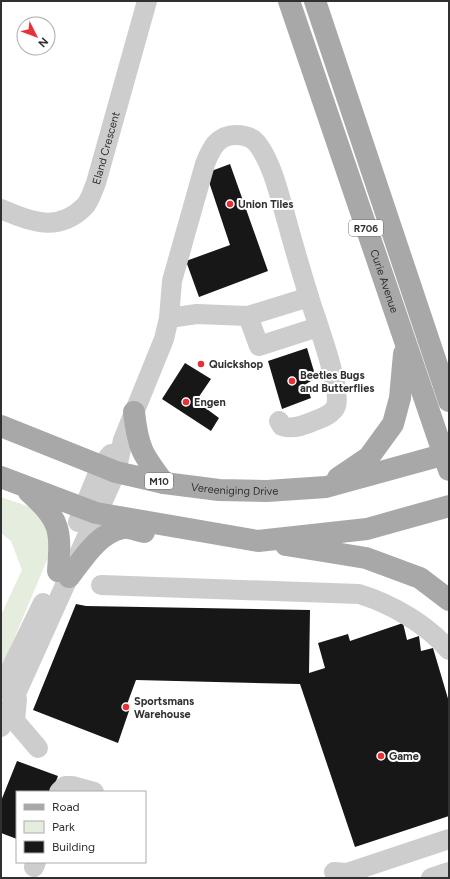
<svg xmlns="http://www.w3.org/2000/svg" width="450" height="879" viewBox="0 0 450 879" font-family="Figtree,sans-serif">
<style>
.green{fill:#e5edde}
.building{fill:#171717}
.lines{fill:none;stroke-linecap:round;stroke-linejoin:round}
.minor{stroke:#cdcdcd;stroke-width:20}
.major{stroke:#a8a8a8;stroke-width:22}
.poi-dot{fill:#e83136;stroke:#fff;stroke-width:1.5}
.labels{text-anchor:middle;stroke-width:4;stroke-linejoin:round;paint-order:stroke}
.shield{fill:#fff;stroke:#6e6e6e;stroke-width:1}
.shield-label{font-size:10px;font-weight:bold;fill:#303030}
.street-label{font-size:11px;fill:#303030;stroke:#fff}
.poi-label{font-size:11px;font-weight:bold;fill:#303030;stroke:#fff;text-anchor:start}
</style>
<rect width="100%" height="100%" fill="#fff"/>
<path class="green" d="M1,497L39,510L47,519L52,548L1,670V615L22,570L11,541L1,533Z"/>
<g class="building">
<path d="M230,164L268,271L199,297L186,261L230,245L206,173Z"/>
<path d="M307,348L316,378L306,384L311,398L282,409L268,361Z"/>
<path d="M185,363L211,379L196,401L219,418L211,431L162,399Z"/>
<path d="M76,604L86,606L310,610L309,673L325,668L318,643L348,634L350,641L403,623L407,640L419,636L421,651L433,648L449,702V816L355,847L300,684L136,680L126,707L130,708L118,743L33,710Z"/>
<path d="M17,761L58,776L52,792H17V839L1,833V801Z"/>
</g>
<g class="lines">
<g class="minor">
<path id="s1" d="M1,209C30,222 59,233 85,206C90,201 93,190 96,183L147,1"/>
<path d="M169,318L197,314L248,316"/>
<path d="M279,421L282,426C292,430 305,425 314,421C322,418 333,414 336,406C342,388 315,317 309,297L248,316L259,346L318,327"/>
<path d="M78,522L101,466L111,454"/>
<path d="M101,585L359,594C392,604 426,624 449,650"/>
<path d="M1,689L43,603"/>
<path d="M17,699L15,721L38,748"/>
<path d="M1,727L116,472L123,440L164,339L169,318L172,281L205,164C211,149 217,135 236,135C245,135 254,138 259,146C272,165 278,190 284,211C292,240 300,268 309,297"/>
<path d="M59,792L65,786H72L94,792"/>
<path d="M34,867L36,862"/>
<path d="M334,872L347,873L449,839"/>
<path d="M431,878L449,872"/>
</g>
<g class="major">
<path id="s2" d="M289,1L449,470"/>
<path d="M315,1L449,401"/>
<path d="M134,412C138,448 142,454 164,483"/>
<path id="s3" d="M1,426L116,472L164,483L219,490L267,491L326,487L449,453"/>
<path d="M1,477L96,513L258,541L367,529L449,506"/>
<path d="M338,478L369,457L393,424L400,398L404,354"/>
<path d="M29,492C61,520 61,530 58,571"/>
<path d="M286,545L366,558L420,578L449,600"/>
<path d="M69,577C83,559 98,533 123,528C129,527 138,531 144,532"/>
</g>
</g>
<g class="poi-dot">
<circle cx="230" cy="204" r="4"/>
<circle cx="201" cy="364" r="4"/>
<circle cx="292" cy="381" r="4"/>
<circle cx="186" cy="402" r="4"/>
<circle cx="126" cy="707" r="4"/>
<circle cx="381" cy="756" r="4"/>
</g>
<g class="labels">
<g class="shield">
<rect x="349" y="220" width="34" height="16" rx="3"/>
<rect x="145" y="473" width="28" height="16" rx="3"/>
</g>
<g class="shield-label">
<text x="366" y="232">R706</text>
<text x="159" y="485">M10</text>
</g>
<g class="street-label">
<text dy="4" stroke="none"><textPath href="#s1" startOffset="153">Eland Crescent</textPath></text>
<text dy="4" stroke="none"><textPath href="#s2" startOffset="296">Curie Avenue</textPath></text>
<text dy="4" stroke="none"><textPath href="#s3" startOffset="244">Vereeniging Drive</textPath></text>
</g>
<g class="poi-label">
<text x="238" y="208">Union Tiles</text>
<text x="209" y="368">Quickshop</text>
<text x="300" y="379">Beetles Bugs<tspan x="300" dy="13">and Butterflies</tspan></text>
<text x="194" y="406">Engen</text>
<text x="134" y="705">Sportsmans<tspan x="134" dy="13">Warehouse</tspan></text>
<text x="389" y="760">Game</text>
</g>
</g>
<rect width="450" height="879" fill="none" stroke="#303030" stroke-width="4"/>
<rect x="16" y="791" width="130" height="72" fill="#ffffff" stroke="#acacac"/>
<rect x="24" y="804" width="20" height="6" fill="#a8a8a8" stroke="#acacac"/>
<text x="52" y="811" font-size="12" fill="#303030">Road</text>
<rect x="24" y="821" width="20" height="12" fill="#e5edde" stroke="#acacac"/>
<text x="52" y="831" font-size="12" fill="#303030">Park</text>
<rect x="24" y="841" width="20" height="12" fill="#171717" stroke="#acacac"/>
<text x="52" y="851" font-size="12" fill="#303030">Building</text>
<g transform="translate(36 36) rotate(132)"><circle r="19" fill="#ffffff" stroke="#acacac"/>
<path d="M0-3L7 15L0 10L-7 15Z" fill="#e83136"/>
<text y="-6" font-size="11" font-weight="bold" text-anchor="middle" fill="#303030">N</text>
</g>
</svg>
